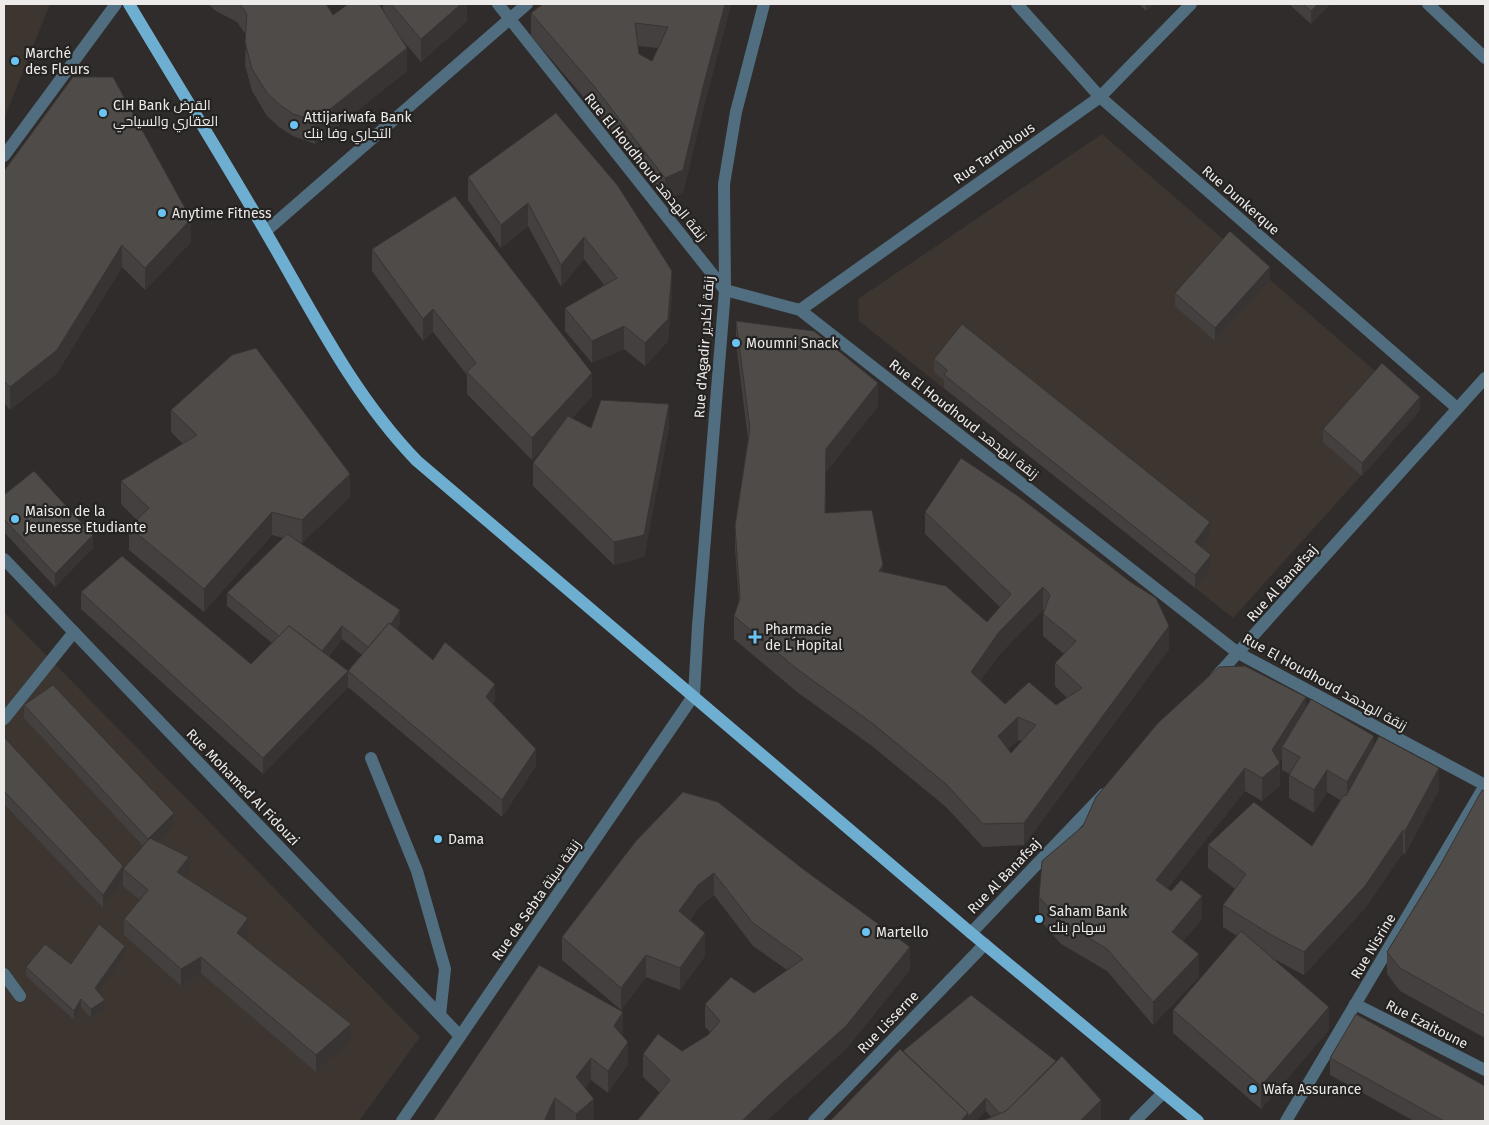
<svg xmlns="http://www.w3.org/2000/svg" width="1489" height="1125" viewBox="0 0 1489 1125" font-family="'Fira Sans',Cairo,sans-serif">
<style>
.built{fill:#3d3530}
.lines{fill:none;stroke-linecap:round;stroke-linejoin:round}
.service{stroke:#506e7f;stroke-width:12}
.minor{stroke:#506e7f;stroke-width:12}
.primary{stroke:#6eafd1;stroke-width:12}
.wall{fill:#43403f;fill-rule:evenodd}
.shaded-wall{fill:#373433}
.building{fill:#4e4b49;stroke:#373433;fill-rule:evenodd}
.poi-dot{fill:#6ac3f1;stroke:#252321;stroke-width:2}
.labels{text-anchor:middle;stroke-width:4.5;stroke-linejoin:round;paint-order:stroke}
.poi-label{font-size:14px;fill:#ecebea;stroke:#252321;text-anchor:start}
.street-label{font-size:14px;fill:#ecebea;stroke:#252321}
</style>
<rect width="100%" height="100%" fill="#2f2c2b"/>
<g class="built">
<path d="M4,4H50L4,119Z"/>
<path d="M1102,134L1420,410L1233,618L859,321L858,299Z"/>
<path d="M4,612L420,1037L359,1121H4Z"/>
</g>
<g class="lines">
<g class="service">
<path d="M4,719L74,632"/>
<path d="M371,758L417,871L445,969L440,1015"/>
<path d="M4,974L20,996"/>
</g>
<g class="minor">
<path d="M498,4L725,290L800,310L1238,653L1485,785"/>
<path d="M1017,4L1100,97L1457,408"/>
<path d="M1428,4L1485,58"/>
<path d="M4,156L116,4"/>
<path d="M266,231L527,4"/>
<path d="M800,310L1100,97L1191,4"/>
<path d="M4,559L460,1036"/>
<path d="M1215,678L1485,378"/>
<path d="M971,933L1104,794"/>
<path d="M1355,1004L1485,1070"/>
<path d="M402,1121L694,695L698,626L725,290L724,184L736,112L764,4"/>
<path d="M814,1121L985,944"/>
<path d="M1135,1121L1163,1093"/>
<path d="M1286,1121L1481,792"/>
</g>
<path class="primary" d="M129,4C176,83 225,161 271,241C315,317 355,397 417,461L971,933L1198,1121"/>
</g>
<g class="wall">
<path d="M208,4H326L333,15L383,10V4H467V21L421,62L400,37L407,71L315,144L293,136L279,127L267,116L252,91L245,65L246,35L237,22L216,11Z"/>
<path d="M543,4H731L703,110L683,193L665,200L594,109L531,36V13ZM638,46L658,48L652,61L639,54Z"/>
<path d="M1139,4H1154L1146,11Z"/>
<path d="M1289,4H1330L1311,24Z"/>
<path d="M556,113L672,293L668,341L645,366L624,349L592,363L565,331V308L604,285L584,259L561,287L528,226L501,248L468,200V177Z"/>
<path d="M4,171L191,242L145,290L122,267L57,373L10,410L4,403Z"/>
<path d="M372,249L592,396L572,418L591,428L669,427L644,557L614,565L533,486V463L547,444L532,460L467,394V375L433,332L423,341L372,271Z"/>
<path d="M1270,280L1215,341L1175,306V293Z"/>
<path d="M736,321L878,406L826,472L825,513L883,572L987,622L1000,607L925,534V512L1169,649L1024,845L983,847L946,807L872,746L797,692L734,639V616L739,602L735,549V526L748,439L736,343ZM1043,610L1044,611L1043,614V636L1064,654L1055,663V686L1067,698L1056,705L1005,704L980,681L999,655ZM1018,740L1022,741L1011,753L1008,749Z"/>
<path d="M934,359L1210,535L1201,547L1211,568L1195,588L944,388V380L934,372Z"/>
<path d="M171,410L350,497L302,543L299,542L400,623L397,629L433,660L495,701L492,704L536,766L502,817L348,687L263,774L81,609V592L251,664L272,643L227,606V593L283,538L272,535L204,612L129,550V527L137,520L121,504V481L183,444L171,432ZM342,639L362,655L348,671L329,656Z"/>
<path d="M1420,410L1362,476L1323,442V429Z"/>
<path d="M4,495L93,548L55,587L4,532Z"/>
<path d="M24,705L174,826L158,842L189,873L186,878L248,935L245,939L351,1040L316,1072L201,973L181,986L124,935V919L140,900L123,886V880L103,908L4,804V737L123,869L143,846L24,718Z"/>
<path d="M1306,708L1374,746L1439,790L1405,854L1403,853L1365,908L1304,975L1272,958L1329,1030L1261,1109L1173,1033V1010L1237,936L1223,927V905L1235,889L1208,868V845L1312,846L1340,800L1327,792L1314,813L1289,798V775L1290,774L1282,770V757L1279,762L1280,786L1262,801L1245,791L1167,888L1202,919L1183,941L1199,977L1153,1025L1107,971L1061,944L1039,919V897Z"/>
<path d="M1485,791V1038L1400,991L1387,974V952Z"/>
<path d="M683,792L910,970L846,1049L766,1121H637L660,1093L643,1077V1054L682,1051L708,1035L710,1032L705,1027V1004L754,993L787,970L753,946L714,895L698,908L690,920L705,956L680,990L646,977L621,1010L562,960V937Z"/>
<path d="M125,955L98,992L105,1009L91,1018L81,1007L74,1020L26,976V967L71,964Z"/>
<path d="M623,1035L628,1064L608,1093L591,1080L585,1088L594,1121H433Z"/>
<path d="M903,1051L1101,1121L991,1117L986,1111Z"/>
<path d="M1330,1058L1485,1121H1414L1330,1075Z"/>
</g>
<g class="shaded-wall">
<path d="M461,4H467V21L421,62V39Z"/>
<path d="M725,4H731L703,110L683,193L665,200V178L703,87Z"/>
<path d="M1146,4H1154L1146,11Z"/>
<path d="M1318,4H1330L1311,24V11Z"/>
<path d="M407,48V71L315,144V121Z"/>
<path d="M528,203V226L501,248V225Z"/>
<path d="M191,219V242L145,290V268Z"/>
<path d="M584,237V259L561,287V265Z"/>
<path d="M122,245V267L57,373L10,410V387Z"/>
<path d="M1270,267V280L1215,341V328Z"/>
<path d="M672,271V293L668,341L645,366V343Z"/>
<path d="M433,309V332L423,341V319Z"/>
<path d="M624,326V349L592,363V341Z"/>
<path d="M592,373V396L532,460V438Z"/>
<path d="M878,383V406L826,472V449Z"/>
<path d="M1420,397V410L1362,476V463Z"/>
<path d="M669,404V427L644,557L614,565V542Z"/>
<path d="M350,474V497L302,543V520Z"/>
<path d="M272,512V535L204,612V589Z"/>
<path d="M1210,522V535L1195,555V542Z"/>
<path d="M93,535V548L55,587V574Z"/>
<path d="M1211,555V568L1195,588V575Z"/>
<path d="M883,565V588L879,571Z"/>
<path d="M1043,587V610L999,655L971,694V672L999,632Z"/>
<path d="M400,610V623L389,640L370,649Z"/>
<path d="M342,626V639L320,666V653Z"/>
<path d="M1169,626V649L1024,845V823Z"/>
<path d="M348,671V687L263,774V758Z"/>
<path d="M495,684V701L486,714V697Z"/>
<path d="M1306,697V720L1282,747V757L1277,765L1280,763V786L1262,801V778L1272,750Z"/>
<path d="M1018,717V740L998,759V736Z"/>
<path d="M1374,736V759L1347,804V782Z"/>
<path d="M536,749V766L502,817V800Z"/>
<path d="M1245,768V791L1156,903V880Z"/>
<path d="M1439,768V790L1405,854V831Z"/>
<path d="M1327,770V792L1314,813V790Z"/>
<path d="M174,813V826L148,852V839Z"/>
<path d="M1403,830V853L1365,908L1304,975V952Z"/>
<path d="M189,857V873L177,889V872Z"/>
<path d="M123,866V880L103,908V895Z"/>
<path d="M714,873V895L698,908L679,934V911L698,885Z"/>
<path d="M1202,896V919L1172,954V932Z"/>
<path d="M248,918V935L237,950V933Z"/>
<path d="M705,933V956L680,990V968Z"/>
<path d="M125,946V955L95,997V988Z"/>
<path d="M910,947V970L846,1049L766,1121H742Z"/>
<path d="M1199,954V977L1153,1025V1002Z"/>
<path d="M646,955V977L621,1010V988Z"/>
<path d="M201,957V973L181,986V969Z"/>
<path d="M81,999V1007L74,1020V1011Z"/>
<path d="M105,1000V1009L91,1018V1009Z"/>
<path d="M1329,1007V1030L1261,1109V1086Z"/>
<path d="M623,1012V1035L614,1026Z"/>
<path d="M351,1024V1040L316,1072V1055Z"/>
<path d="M628,1042V1064L608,1093V1071Z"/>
<path d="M591,1058V1080L576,1100V1077Z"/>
<path d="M555,1098V1121H545V1119Z"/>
<path d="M986,1098V1111L976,1121H961L968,1113Z"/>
<path d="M594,1099V1121H576V1114Z"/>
<path d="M1101,1100V1121H1080Z"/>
</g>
<g class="building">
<path d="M240,4H326L333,15L348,4H379L407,48L315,121L293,114L279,104L267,93L252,69L245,42L247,14Z"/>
<path d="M391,4H461L421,39Z"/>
<path d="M543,4H725L703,87L683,170L665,178L594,86L531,13ZM635,23L668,27L652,61L639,54Z"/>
<path d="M1303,4H1318L1311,11Z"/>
<path d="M73,77H113L191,219L145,268L122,245L57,350L10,387L4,381V171Z"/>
<path d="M556,113L618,186L672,271L668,319L645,343L624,326L592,341L565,308L617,278L584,237L561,265L528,203L501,225L468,177Z"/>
<path d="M455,196L592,373L532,438L467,372L476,363L433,309L423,319L372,249Z"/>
<path d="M1230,231L1270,267L1215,328L1175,293Z"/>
<path d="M736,321L814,331L878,383L826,449L825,513L872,510L883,565L879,571L946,586L987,622L1011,594L925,512L961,458L1018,496L1132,583L1156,598L1169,626L1024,823L983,824L946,784L872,723L797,669L734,616L740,598L735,526L750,428ZM1043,587L1050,595L1043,614L1076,641L1055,663L1082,688L1056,705L1029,682L1005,704L971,672L999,632ZM1018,717L1036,725L1011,753L998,736Z"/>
<path d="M962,324L1210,522L1195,542L1211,555L1195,575L944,375L947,370L934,359Z"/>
<path d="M256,348L350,474L302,520L272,512L204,589L129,527L149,508L121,481L197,435L171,410L232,355Z"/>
<path d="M1382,363L1420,397L1362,463L1323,429Z"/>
<path d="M601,400L669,404L644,535L614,542L533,463L568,416L591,428Z"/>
<path d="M34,471L93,535L55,574L4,519V495Z"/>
<path d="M287,534L400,610L391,624L389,623L368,647L342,626L322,651L289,626L279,636L227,593Z"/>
<path d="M122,556L251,664L289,626L348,671L263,758L81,592Z"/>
<path d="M389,623L433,660L445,642L495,684L486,697L536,749L502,800L348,671Z"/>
<path d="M1245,666L1306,697L1272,750L1280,763L1262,778L1245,768L1156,880L1171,891L1181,880L1202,896L1172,932L1199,954L1153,1002L1107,949L1061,921L1039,897L1042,861L1083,826L1096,797L1158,723L1219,667Z"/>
<path d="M53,685L174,813L148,839L24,705Z"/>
<path d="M1311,699L1374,736L1347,782L1327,770L1314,790L1289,775L1300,757L1282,747Z"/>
<path d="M1379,736L1439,768L1405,831L1403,830L1365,886L1304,952L1273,936L1223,905L1246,874L1208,845L1254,802L1312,846L1344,795L1346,796Z"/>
<path d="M4,737L123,866L103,895L4,791Z"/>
<path d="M1482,790L1485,791V1016L1400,968L1387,952L1438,869Z"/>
<path d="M683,792L718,802L803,869L910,947L846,1026L769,1095L742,1121H637L670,1080L643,1054L658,1034L682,1051L708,1035L720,1021L705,1004L731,977L754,993L803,959L753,923L714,873L698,885L679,911L705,933L680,968L646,955L621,988L562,937L636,841Z"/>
<path d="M150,838L189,857L177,872L248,918L237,933L351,1024L316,1055L201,957L181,969L124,919L148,890L123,869Z"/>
<path d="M99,924L125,946L95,988L105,1000L91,1009L81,999L74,1011L26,967L45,944L71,964Z"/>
<path d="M1241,931L1329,1007L1261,1086L1173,1010Z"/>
<path d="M539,965L623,1012L614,1026L628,1042L608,1071L591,1058L576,1077L594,1099L576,1114L555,1098L545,1119L546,1121H433Z"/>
<path d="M971,995L1056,1061L1006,1111L1000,1114L986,1098L968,1117V1113L903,1051Z"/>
<path d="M1356,1014L1485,1086V1121H1444L1330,1058Z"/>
<path d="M900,1049L968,1113L961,1121H830Z"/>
<path d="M1062,1056L1101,1100L1080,1121H982L1006,1111Z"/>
</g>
<g class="poi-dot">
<circle cx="15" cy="61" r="5"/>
<circle cx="103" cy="113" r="5"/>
<circle cx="294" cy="125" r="5"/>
<circle cx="162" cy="213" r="5"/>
<circle cx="736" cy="343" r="5"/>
<circle cx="15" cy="519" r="5"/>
<path d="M752.5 629.5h5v5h5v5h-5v5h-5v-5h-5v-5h5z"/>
<circle cx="438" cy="839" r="5"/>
<circle cx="1039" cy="919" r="5"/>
<circle cx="866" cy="932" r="5"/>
<circle cx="1253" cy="1089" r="5"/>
</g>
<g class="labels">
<g class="poi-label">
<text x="25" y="58">Marché<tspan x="25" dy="16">des Fleurs</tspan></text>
<text x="113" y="110">CIH Bank القرض<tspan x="113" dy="16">العقاري والسياحي</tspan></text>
<text x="304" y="122">Attijariwafa Bank<tspan x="304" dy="16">التجاري وفا بنك</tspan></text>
<text x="172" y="218">Anytime Fitness</text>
<text x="746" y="348">Moumni Snack</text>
<text x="25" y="516">Maison de la<tspan x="25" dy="16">Jeunesse Etudiante</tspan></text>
<text x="765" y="634">Pharmacie<tspan x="765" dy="16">de L´Hopital</tspan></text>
<text x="448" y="844">Dama</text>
<text x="1049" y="916">Saham Bank<tspan x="1049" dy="16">سهام بنك</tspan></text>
<text x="876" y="937">Martello</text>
<text x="1263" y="1094">Wafa Assurance</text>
</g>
<g class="street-label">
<text transform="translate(994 153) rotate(-35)" y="5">Rue Tarrablous</text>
<text transform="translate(646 167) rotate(51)" y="5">Rue El Houdhoud زنقة الهدهد</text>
<text transform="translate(1241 200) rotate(41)" y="5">Rue Dunkerque</text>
<text transform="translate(704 347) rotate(-86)" y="5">Rue d'Agadir زنقة أكادير</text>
<text transform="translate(964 419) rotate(38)" y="5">Rue El Houdhoud زنقة الهدهد</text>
<text transform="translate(1282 583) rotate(-48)" y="5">Rue Al Banafsaj</text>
<text transform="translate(1325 682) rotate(29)" y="5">Rue El Houdhoud زنقة الهدهد</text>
<text transform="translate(243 787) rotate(46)" y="5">Rue Mohamed Al Fidouzi</text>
<text transform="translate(1004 876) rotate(-46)" y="5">Rue Al Banafsaj</text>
<text transform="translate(536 900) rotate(-55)" y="5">Rue de Sebta زنقة سبتة</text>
<text transform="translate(1373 946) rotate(-59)" y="5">Rue Nisrine</text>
<text transform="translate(888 1022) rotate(-46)" y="5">Rue Lisserne</text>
<text transform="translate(1427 1024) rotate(27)" y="5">Rue Ezaitoune</text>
</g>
</g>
<rect width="1489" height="1125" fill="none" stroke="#ecebea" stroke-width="10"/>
</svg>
